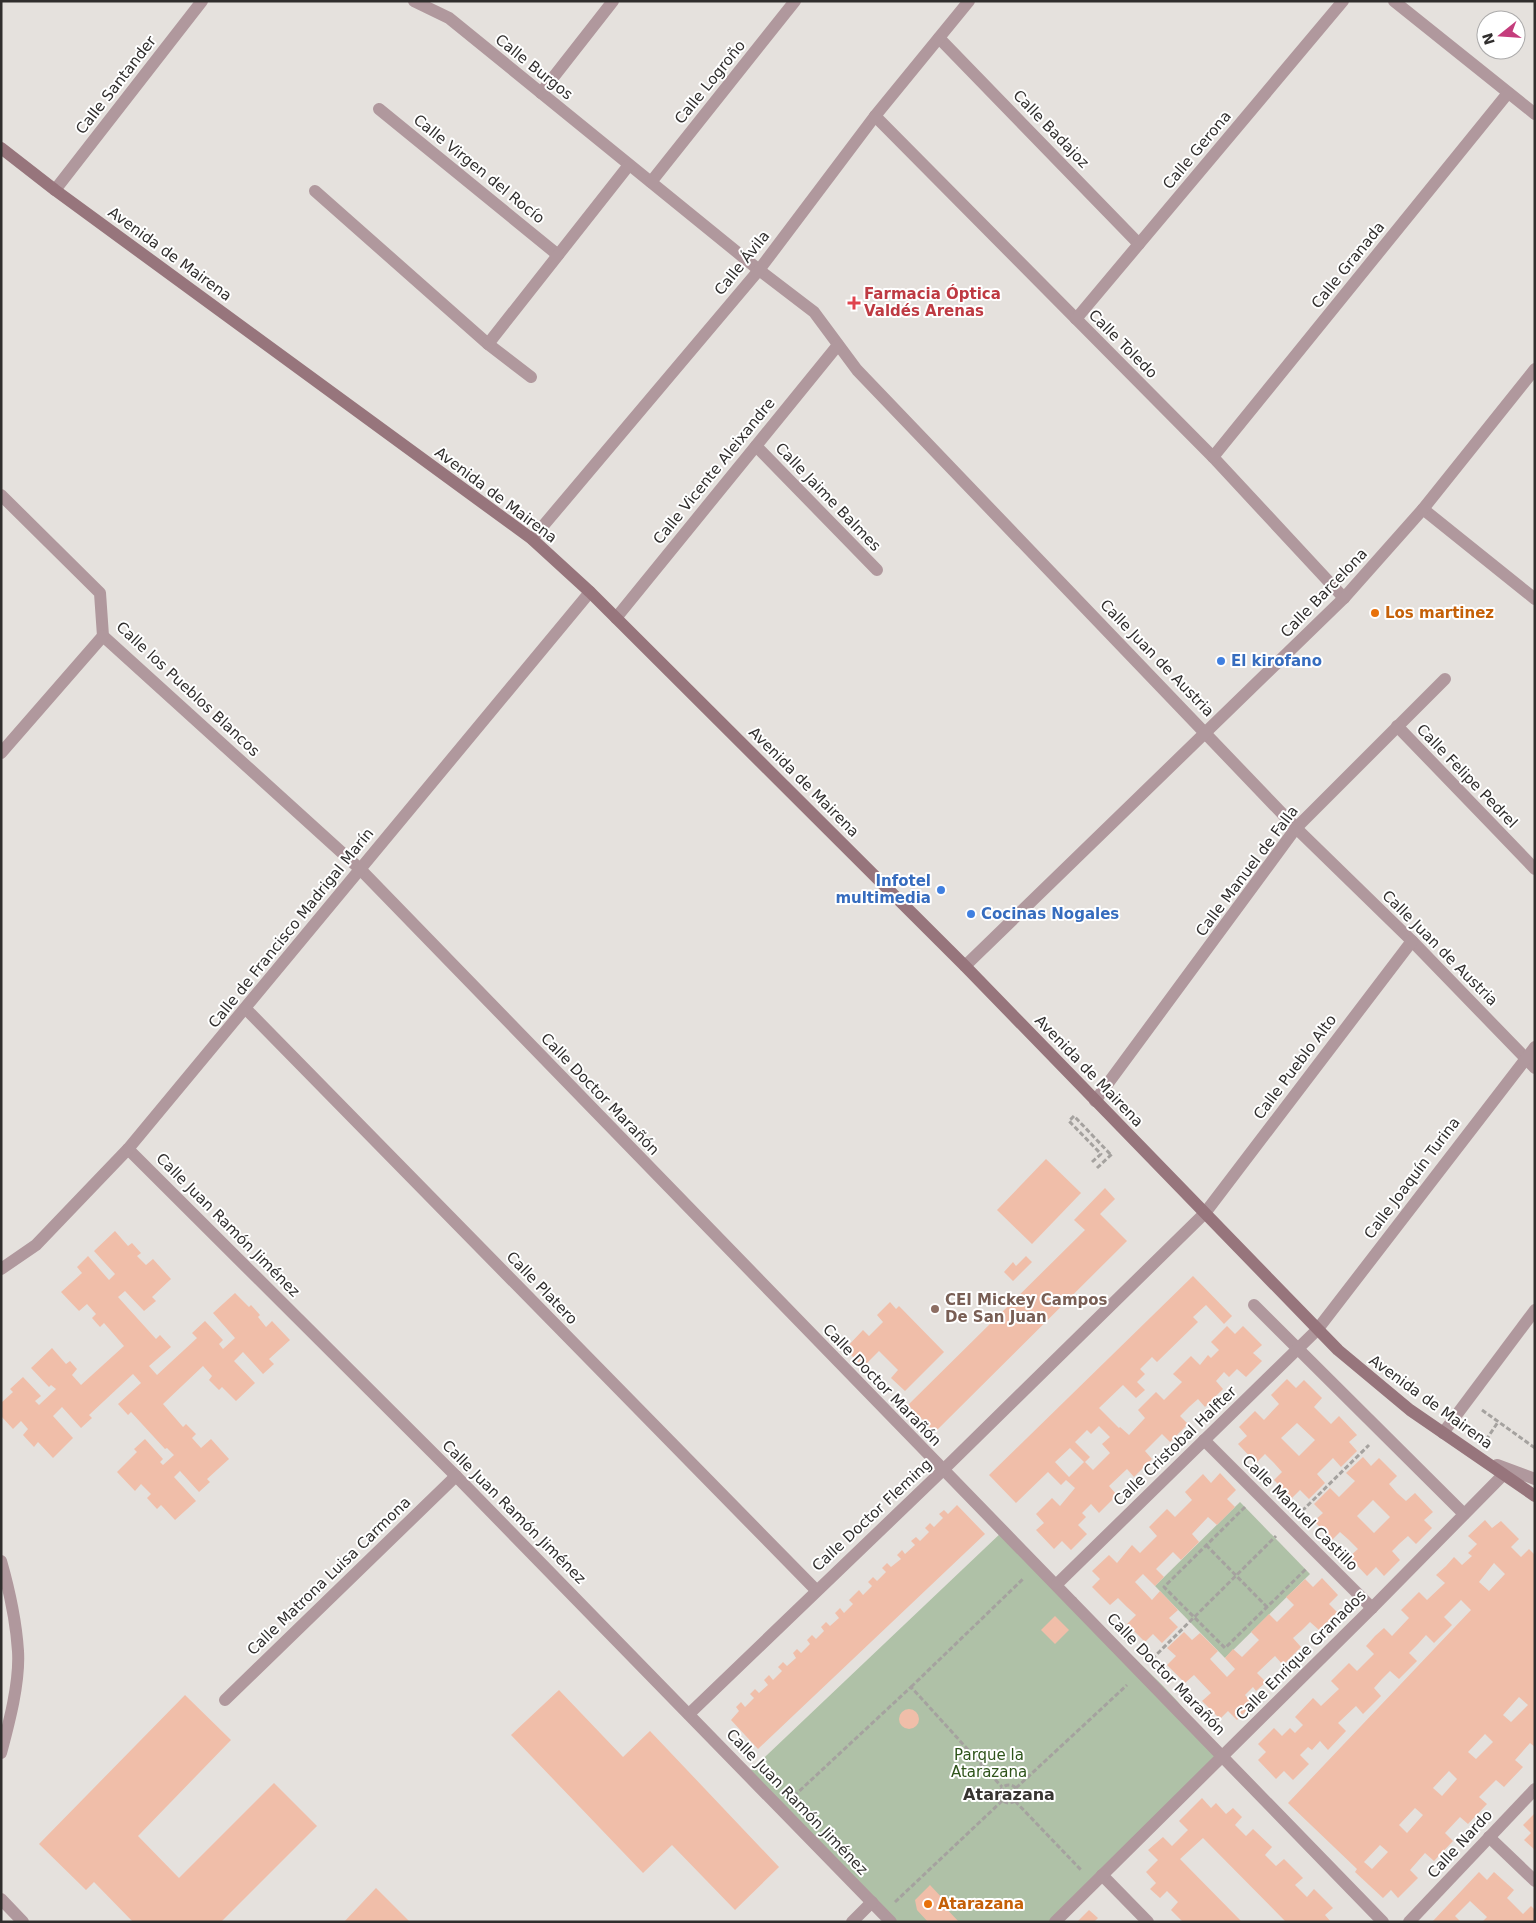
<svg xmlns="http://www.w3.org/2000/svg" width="1536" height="1923" viewBox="0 0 1536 1923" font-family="'DejaVu Sans',sans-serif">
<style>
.green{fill:#afc1a7}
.building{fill:#f0bea9;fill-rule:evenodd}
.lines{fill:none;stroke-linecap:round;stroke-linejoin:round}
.path{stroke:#a5a29f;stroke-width:3;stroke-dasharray:5 2.5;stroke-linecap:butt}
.street{stroke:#b0989d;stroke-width:12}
.secondary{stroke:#97757c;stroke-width:12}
.health-dot{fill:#e0444e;stroke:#fff;stroke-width:2}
.food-dot{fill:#e8710a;stroke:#fff;stroke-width:2}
.shop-dot{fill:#3f7fe0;stroke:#fff;stroke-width:2}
.education-dot{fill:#8d6e63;stroke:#fff;stroke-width:2}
.labels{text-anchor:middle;stroke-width:4;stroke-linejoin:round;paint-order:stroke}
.street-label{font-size:15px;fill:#302e2d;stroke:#fff}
.health-label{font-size:15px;font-weight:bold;fill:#be3a42;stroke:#fff;text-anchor:start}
.food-label{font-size:15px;font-weight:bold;fill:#c56008;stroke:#fff;text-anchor:start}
.shop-label{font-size:15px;font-weight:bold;fill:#366cbe;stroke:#fff;text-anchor:start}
.education-label{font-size:15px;font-weight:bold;fill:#785e54;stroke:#fff;text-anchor:start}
.park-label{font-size:15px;fill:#2e531a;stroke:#fff}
.neighbourhood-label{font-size:16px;font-weight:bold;fill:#373431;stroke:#fff}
</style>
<rect width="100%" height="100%" fill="#e5e1dd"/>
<g class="green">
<path d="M1240,1502L1310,1574L1225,1658L1155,1586Z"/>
<path d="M1003,1531L1071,1597H1076L1080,1607C1097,1623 1189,1706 1190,1719L1223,1755L1055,1922H891L747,1774Z"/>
</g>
<g class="building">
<path d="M1046,1159L1081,1193L1032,1244L997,1210Z"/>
<path d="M1105,1188L1115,1199L1100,1214L1127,1241L935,1432L908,1405L1085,1230L1074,1220Z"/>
<path d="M115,1231L128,1246L132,1243L141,1253L137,1256L146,1265L153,1259L171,1279L152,1297L156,1301L144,1311L125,1291L118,1297L156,1339L160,1335L171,1347L149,1366L157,1375L197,1338L192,1333L205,1321L223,1340L219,1344L223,1349L235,1338L213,1313L235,1293L249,1307L251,1305L260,1315L258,1317L266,1327L272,1321L290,1340L269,1359L274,1364L263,1374L243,1352L234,1361L255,1383L236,1401L222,1387L219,1390L209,1380L212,1376L203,1366L163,1404L183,1427L186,1424L196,1434L192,1438L201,1448L211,1439L229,1459L207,1479L210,1482L199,1492L180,1471L174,1477L196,1501L175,1520L161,1505L157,1509L147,1498L151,1494L141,1484L135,1491L117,1472L137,1452L134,1449L145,1439L163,1459L160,1462L163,1465L174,1455L167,1448L165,1449L131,1412L128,1415L118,1404L141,1383L133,1374L89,1415L92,1418L81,1428L62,1407L53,1416L73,1438L53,1458L38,1442L34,1447L23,1435L28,1429L21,1421L13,1429L1,1416V1403L13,1392L10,1389L23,1377L41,1396L35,1401L39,1405L56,1389L51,1385L49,1387L31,1368L52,1348L66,1364L70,1361L77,1369L72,1375L81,1385L124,1346L104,1323L100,1327L92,1318L96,1314L87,1304L79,1311L61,1292L82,1273L77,1267L88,1256L109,1280L115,1274L94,1251Z"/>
<path d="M1026,1256L1032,1262L1013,1281L1004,1272L1013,1262L1016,1266Z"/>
<path d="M1193,1276L1232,1316L1224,1324L1206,1305L1193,1317L1198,1322L1157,1362L1152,1357L1140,1369L1145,1374L1137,1382L1145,1390L1136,1398L1123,1385L1099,1408L1119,1428L1120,1427L1129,1435L1145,1418L1138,1410L1156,1392L1164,1400L1182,1382L1173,1374L1191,1356L1200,1365L1208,1355L1211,1358L1219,1350L1211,1342L1227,1326L1235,1334L1243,1326L1262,1345L1253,1353L1262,1361L1246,1377L1237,1369L1229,1377L1224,1372L1216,1381L1223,1389L1205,1407L1198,1399L1189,1407L1180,1416L1188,1424L1170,1442L1162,1434L1145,1451L1152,1459L1134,1477L1127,1469L1109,1486L1117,1495L1099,1513L1091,1504L1082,1513L1086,1517L1078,1525L1087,1534L1071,1550L1062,1541L1054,1549L1036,1530L1044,1523L1036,1514L1052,1498L1060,1506L1075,1488L1066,1480L1061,1485L1048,1472L1016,1503L989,1475ZM1099,1426L1110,1437L1102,1444L1110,1453L1093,1470L1085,1462L1090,1457L1075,1442L1087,1430L1091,1434ZM1070,1448L1084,1462L1069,1477L1055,1462Z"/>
<path d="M890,1302L896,1309L899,1306L944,1352L905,1391L891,1378L898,1370L879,1351L863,1367L845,1349L863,1330L869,1336L883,1322L877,1315Z"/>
<path d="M1287,1379L1296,1388L1304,1380L1322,1398L1314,1407L1331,1424L1339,1416L1357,1435L1349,1442L1357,1451L1341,1467L1333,1458L1317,1474L1325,1483L1309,1499L1300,1490L1292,1498L1274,1480L1282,1472L1274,1463L1265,1454L1256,1463L1238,1444L1247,1436L1239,1427L1255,1411L1264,1420L1279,1404L1271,1395ZM1297,1423L1315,1440L1299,1456L1281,1438Z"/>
<path d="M1363,1457L1371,1466L1379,1458L1397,1476L1389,1484L1397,1493L1406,1501L1415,1493L1433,1512L1424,1520L1432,1528L1416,1544L1408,1536L1399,1544L1392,1551L1400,1560L1384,1576L1376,1567L1367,1576L1349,1557L1358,1549L1349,1540L1340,1532L1332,1540L1314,1521L1323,1513L1314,1504L1330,1488L1339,1497L1355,1481L1346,1473ZM1373,1500L1390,1517L1374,1533L1357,1516Z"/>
<path d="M1220,1473L1236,1490L1227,1499L1235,1507L1217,1525L1208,1517L1192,1534L1199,1542L1181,1560L1173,1552L1156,1569L1164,1577L1155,1586L1143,1574L1135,1582L1152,1600L1160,1591L1178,1610L1169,1618L1178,1627L1162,1643L1153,1634L1145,1642L1127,1624L1136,1615L1127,1607L1118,1598L1110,1605L1092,1587L1100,1579L1092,1571L1109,1555L1117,1563L1132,1545L1140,1553L1157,1536L1149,1527L1167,1509L1175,1517L1192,1500L1185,1492L1203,1474L1211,1483Z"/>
<path d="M957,1505L985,1534L758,1749L731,1720L739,1711L736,1707L741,1702L745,1707L754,1698L750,1694L755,1689L759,1693L768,1685L764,1680L769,1675L773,1680L782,1671L778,1667L783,1662L787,1666L796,1658L793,1653L797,1649L801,1653L810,1644L807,1640L812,1635L816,1639L824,1631L821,1627L826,1622L830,1626L839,1618L835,1613L840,1608L844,1613L853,1604L849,1600L859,1590L863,1595L872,1586L868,1582L873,1577L877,1581L886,1572L882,1568L887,1563L891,1567L901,1559L897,1555L902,1550L905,1554L915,1545L911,1541L916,1537L920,1541L929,1532L925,1528L930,1523L934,1527L943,1518L939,1514L944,1510L948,1514Z"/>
<path d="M1485,1520L1492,1528L1501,1521L1519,1539L1511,1547L1521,1557L1529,1549L1535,1555V1747L1530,1743L1515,1760L1523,1767L1504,1787L1496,1780L1479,1797L1487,1804L1468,1824L1460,1817L1445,1833L1453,1841L1434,1861L1425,1853L1410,1870L1418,1878L1398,1898L1391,1890L1383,1898L1355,1872L1357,1869L1288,1803L1471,1610L1461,1600L1444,1617L1452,1625L1434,1643L1426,1635L1418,1644L1409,1653L1417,1661L1399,1679L1390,1671L1382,1679L1374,1688L1381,1696L1363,1714L1356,1706L1338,1723L1346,1731L1328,1750L1320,1741L1312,1750L1308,1747L1300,1755L1309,1764L1293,1780L1284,1771L1276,1779L1258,1760L1266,1752L1258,1744L1274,1728L1282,1736L1290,1728L1295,1733L1303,1725L1295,1717L1313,1698L1321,1706L1339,1689L1331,1681L1349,1663L1357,1671L1374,1654L1366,1646L1375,1636L1384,1628L1392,1636L1409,1618L1401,1610L1419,1592L1427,1600L1445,1583L1436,1575L1446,1566L1454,1557L1462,1565L1472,1556L1468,1553L1477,1544L1468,1536ZM1494,1563L1505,1574L1489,1591L1479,1582ZM1519,1697L1528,1705L1511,1722L1503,1715ZM1485,1734L1493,1742L1476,1759L1468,1752ZM1449,1771L1457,1779L1442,1796L1433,1788ZM1415,1808L1423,1815L1407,1833L1399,1825ZM1380,1845L1388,1852L1372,1869L1364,1862Z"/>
<path d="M1322,1578L1338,1595L1329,1604L1337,1612L1319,1630L1310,1622L1302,1630L1293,1638L1301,1647L1283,1665L1275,1656L1257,1673L1266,1682L1256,1691L1253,1687L1245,1695L1253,1704L1237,1720L1228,1711L1220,1719L1202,1701L1211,1693L1194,1675L1185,1683L1167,1665L1176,1656L1167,1648L1184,1632L1192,1640L1200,1633L1218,1651L1210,1659L1227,1677L1235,1669L1225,1658L1233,1649L1242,1657L1259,1640L1251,1632L1269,1614L1277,1622L1294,1605L1286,1597L1296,1588L1305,1579L1313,1587Z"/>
<path d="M1055,1616L1069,1630L1055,1644L1041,1630Z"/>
<path d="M559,1690L623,1757L650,1731L779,1867L735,1910L672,1845L643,1873L511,1735Z"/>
<path d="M185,1695L231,1740L138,1836L179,1878L274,1783L317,1826L221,1922H133L94,1882L86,1890L39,1844Z"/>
<circle cx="909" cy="1719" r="10"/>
<path d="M1202,1798L1211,1808L1216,1803L1226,1814L1233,1808L1242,1817L1235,1825L1246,1836L1253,1829L1272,1847L1265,1855L1276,1866L1284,1859L1303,1878L1295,1885L1307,1897L1314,1889L1333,1908L1325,1915L1331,1922H1286L1203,1838L1180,1859L1242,1922H1183L1171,1910L1178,1902L1167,1891L1160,1898L1150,1889L1156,1883L1146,1872L1158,1860L1148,1850L1163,1837L1172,1846L1188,1830L1179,1821Z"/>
<path d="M1535,1813V1850L1524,1840L1531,1833L1523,1825Z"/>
<path d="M1479,1872L1487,1880L1494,1872L1514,1890L1507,1898L1523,1914L1531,1906L1535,1910V1922H1482L1487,1917L1470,1901L1455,1916L1461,1922H1432Z"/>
<path d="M930,1885L945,1901L942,1904L959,1922H928L917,1910L915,1900Z"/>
<path d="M376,1888L410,1922H344Z"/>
<path d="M1089,1910L1098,1918L1094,1922H1077Z"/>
</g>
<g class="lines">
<g class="path">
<path d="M1092,1162L1101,1154L1069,1121L1074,1116L1111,1155"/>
<path d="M1097,1168L1113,1153"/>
<path d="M1482,1410L1535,1448"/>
<path d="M1486,1440L1498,1422"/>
<path d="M1245,1507L1164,1587L1225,1648L1306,1569"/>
<path d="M1302,1511L1369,1445"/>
<path d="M1206,1545L1267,1607"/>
<path d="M1152,1659L1276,1536"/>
<path d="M911,1687L1024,1578"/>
<circle cx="1009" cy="1794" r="9"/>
<path d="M1016,1788L1127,1685"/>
<path d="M794,1796L911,1687L1002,1787"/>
<path d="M1015,1801L1081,1870"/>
<path d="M895,1902L1002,1801"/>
</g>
<g class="street">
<path d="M414,1L449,18L759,270L814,312L857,370L1296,828L1412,941L1535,1068"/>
<path d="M1394,1L1535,114"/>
<path d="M939,38L1139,244"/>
<path d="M541,93L613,1"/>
<path d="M379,109L558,255"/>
<path d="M875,116L1213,457L1344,598"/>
<path d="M651,182L795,1"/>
<path d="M55,190L202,1"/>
<path d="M315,191L488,344L531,377"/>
<path d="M1076,319L1343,1"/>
<path d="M488,344L629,165"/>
<path d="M756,446L877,570"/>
<path d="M1213,457L1508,93"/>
<path d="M1,495L100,593L103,636L360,869L1383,1922"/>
<path d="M1423,509L1535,599"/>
<path d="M532,539L759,270L875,116L969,1"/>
<path d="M616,618L838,345"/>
<path d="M1397,726L1535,869"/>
<path d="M1,753L103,636"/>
<path d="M965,966L1344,598L1423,509L1535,369"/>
<path d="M246,1009L816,1590"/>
<path d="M1095,1101L1296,828L1445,679"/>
<path d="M128,1149L456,1476L891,1922"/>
<path d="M1,1269L36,1245L128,1149L590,592"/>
<path d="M1254,1305L1464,1514"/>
<path d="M1443,1433L1535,1310"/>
<path d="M1204,1440L1372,1608"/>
<path d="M1497,1465L1535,1479"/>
<path d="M1,1561C9,1589 16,1621 18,1651C20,1682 9,1723 1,1753"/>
<path d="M1057,1584L1317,1330L1535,1047"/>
<path d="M225,1700L456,1476"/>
<path d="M689,1714L942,1471L1205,1213L1412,941"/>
<path d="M1489,1837L1535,1881"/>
<path d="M1102,1875L1148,1922"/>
<path d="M1,1899L23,1922"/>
<path d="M852,1922L872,1902"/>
<path d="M1055,1922L1372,1608L1504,1474"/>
<path d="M1409,1922L1535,1789"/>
</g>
<path class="secondary" d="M1,148L55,190L532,539L590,592L965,966L1338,1350L1410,1410L1535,1496"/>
</g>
<path class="health-dot" d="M851.5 295.5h5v5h5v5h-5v5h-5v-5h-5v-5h5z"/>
<g class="food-dot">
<circle cx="1375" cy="613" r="5"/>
<circle cx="928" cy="1904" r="5"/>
</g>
<g class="shop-dot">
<circle cx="1221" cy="661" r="5"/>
<circle cx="941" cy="890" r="5"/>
<circle cx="971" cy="914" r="5"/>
</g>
<circle class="education-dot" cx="935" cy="1309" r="5"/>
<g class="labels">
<g class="street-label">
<text transform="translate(534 67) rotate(39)" y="5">Calle Burgos</text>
<text transform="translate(710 82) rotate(-51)" y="5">Calle Logroño</text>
<text transform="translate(116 85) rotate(-52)" y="5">Calle Santander</text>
<text transform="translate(1051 129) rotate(46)" y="5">Calle Badajoz</text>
<text transform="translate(1197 150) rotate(-50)" y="5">Calle Gerona</text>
<text transform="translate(479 169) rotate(39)" y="5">Calle Virgen del Rocío</text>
<text transform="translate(170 254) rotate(36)" y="5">Avenida de Mairena</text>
<text transform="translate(742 263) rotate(-51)" y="5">Calle Ávila</text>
<text transform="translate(1348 265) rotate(-51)" y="5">Calle Granada</text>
<text transform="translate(1123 344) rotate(45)" y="5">Calle Toledo</text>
<text transform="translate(714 471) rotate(-51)" y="5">Calle Vicente Aleixandre</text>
<text transform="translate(496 495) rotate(37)" y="5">Avenida de Mairena</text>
<text transform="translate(828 497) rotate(46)" y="5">Calle Jaime Balmes</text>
<text transform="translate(1324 593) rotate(-46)" y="5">Calle Barcelona</text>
<text transform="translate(1157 658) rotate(46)" y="5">Calle Juan de Austria</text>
<text transform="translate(188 689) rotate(43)" y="5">Calle los Pueblos Blancos</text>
<text transform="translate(1467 776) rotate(46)" y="5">Calle Felipe Pedrel</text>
<text transform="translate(804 782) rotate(45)" y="5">Avenida de Mairena</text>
<text transform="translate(1247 871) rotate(-53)" y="5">Calle Manuel de Falla</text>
<text transform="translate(291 928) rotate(-51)" y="5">Calle de Francisco Madrigal Marín</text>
<text transform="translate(1440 948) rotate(45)" y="5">Calle Juan de Austria</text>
<text transform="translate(1295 1067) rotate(-53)" y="5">Calle Pueblo Alto</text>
<text transform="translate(1089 1071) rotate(46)" y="5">Avenida de Mairena</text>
<text transform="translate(600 1094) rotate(46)" y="5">Calle Doctor Marañón</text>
<text transform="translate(1412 1178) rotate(-53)" y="5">Calle Joaquín Turina</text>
<text transform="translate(228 1225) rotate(45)" y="5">Calle Juan Ramón Jiménez</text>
<text transform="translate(542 1288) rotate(46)" y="5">Calle Platero</text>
<text transform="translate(882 1385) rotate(46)" y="5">Calle Doctor Marañón</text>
<text transform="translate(1431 1402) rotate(36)" y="5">Avenida de Mairena</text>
<text transform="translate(1175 1446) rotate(-44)" y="5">Calle Cristobal Halfter</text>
<text transform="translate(514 1512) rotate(45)" y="5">Calle Juan Ramón Jiménez</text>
<text transform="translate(1300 1513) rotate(45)" y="5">Calle Manuel Castillo</text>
<text transform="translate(872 1515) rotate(-43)" y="5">Calle Doctor Fleming</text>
<text transform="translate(329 1576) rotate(-44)" y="5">Calle Matrona Luisa Carmona</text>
<text transform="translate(1301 1655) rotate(-45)" y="5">Calle Enrique Granados</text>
<text transform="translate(1166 1674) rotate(46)" y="5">Calle Doctor Marañón</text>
<text transform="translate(797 1802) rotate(46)" y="5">Calle Juan Ramón Jiménez</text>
<text transform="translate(1460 1844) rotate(-47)" y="5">Calle Nardo</text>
</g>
<g class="health-label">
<text x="864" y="299">Farmacia Óptica<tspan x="864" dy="17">Valdés Arenas</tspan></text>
</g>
<g class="food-label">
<text x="1385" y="618">Los martinez</text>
<text x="938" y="1909">Atarazana</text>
</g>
<g class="shop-label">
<text x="1231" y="666">El kirofano</text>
<text x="931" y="886" text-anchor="end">Infotel<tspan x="931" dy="17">multimedia</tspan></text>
<text x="981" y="919">Cocinas Nogales</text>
</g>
<g class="education-label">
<text x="945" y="1305">CEI Mickey Campos<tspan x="945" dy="17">De San Juan</tspan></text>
</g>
<g class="park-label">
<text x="989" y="1760">Parque la<tspan x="989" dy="17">Atarazana</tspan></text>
</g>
<g class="neighbourhood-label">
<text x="1009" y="1800">Atarazana</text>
</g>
</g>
<rect width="1536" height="1923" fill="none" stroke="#302e2d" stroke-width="5"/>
<g transform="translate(1501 35) rotate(253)"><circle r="24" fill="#ffffff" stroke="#acabab"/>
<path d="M0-4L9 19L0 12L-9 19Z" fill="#c43d7c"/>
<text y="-8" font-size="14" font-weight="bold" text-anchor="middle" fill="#302e2d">N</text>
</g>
</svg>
